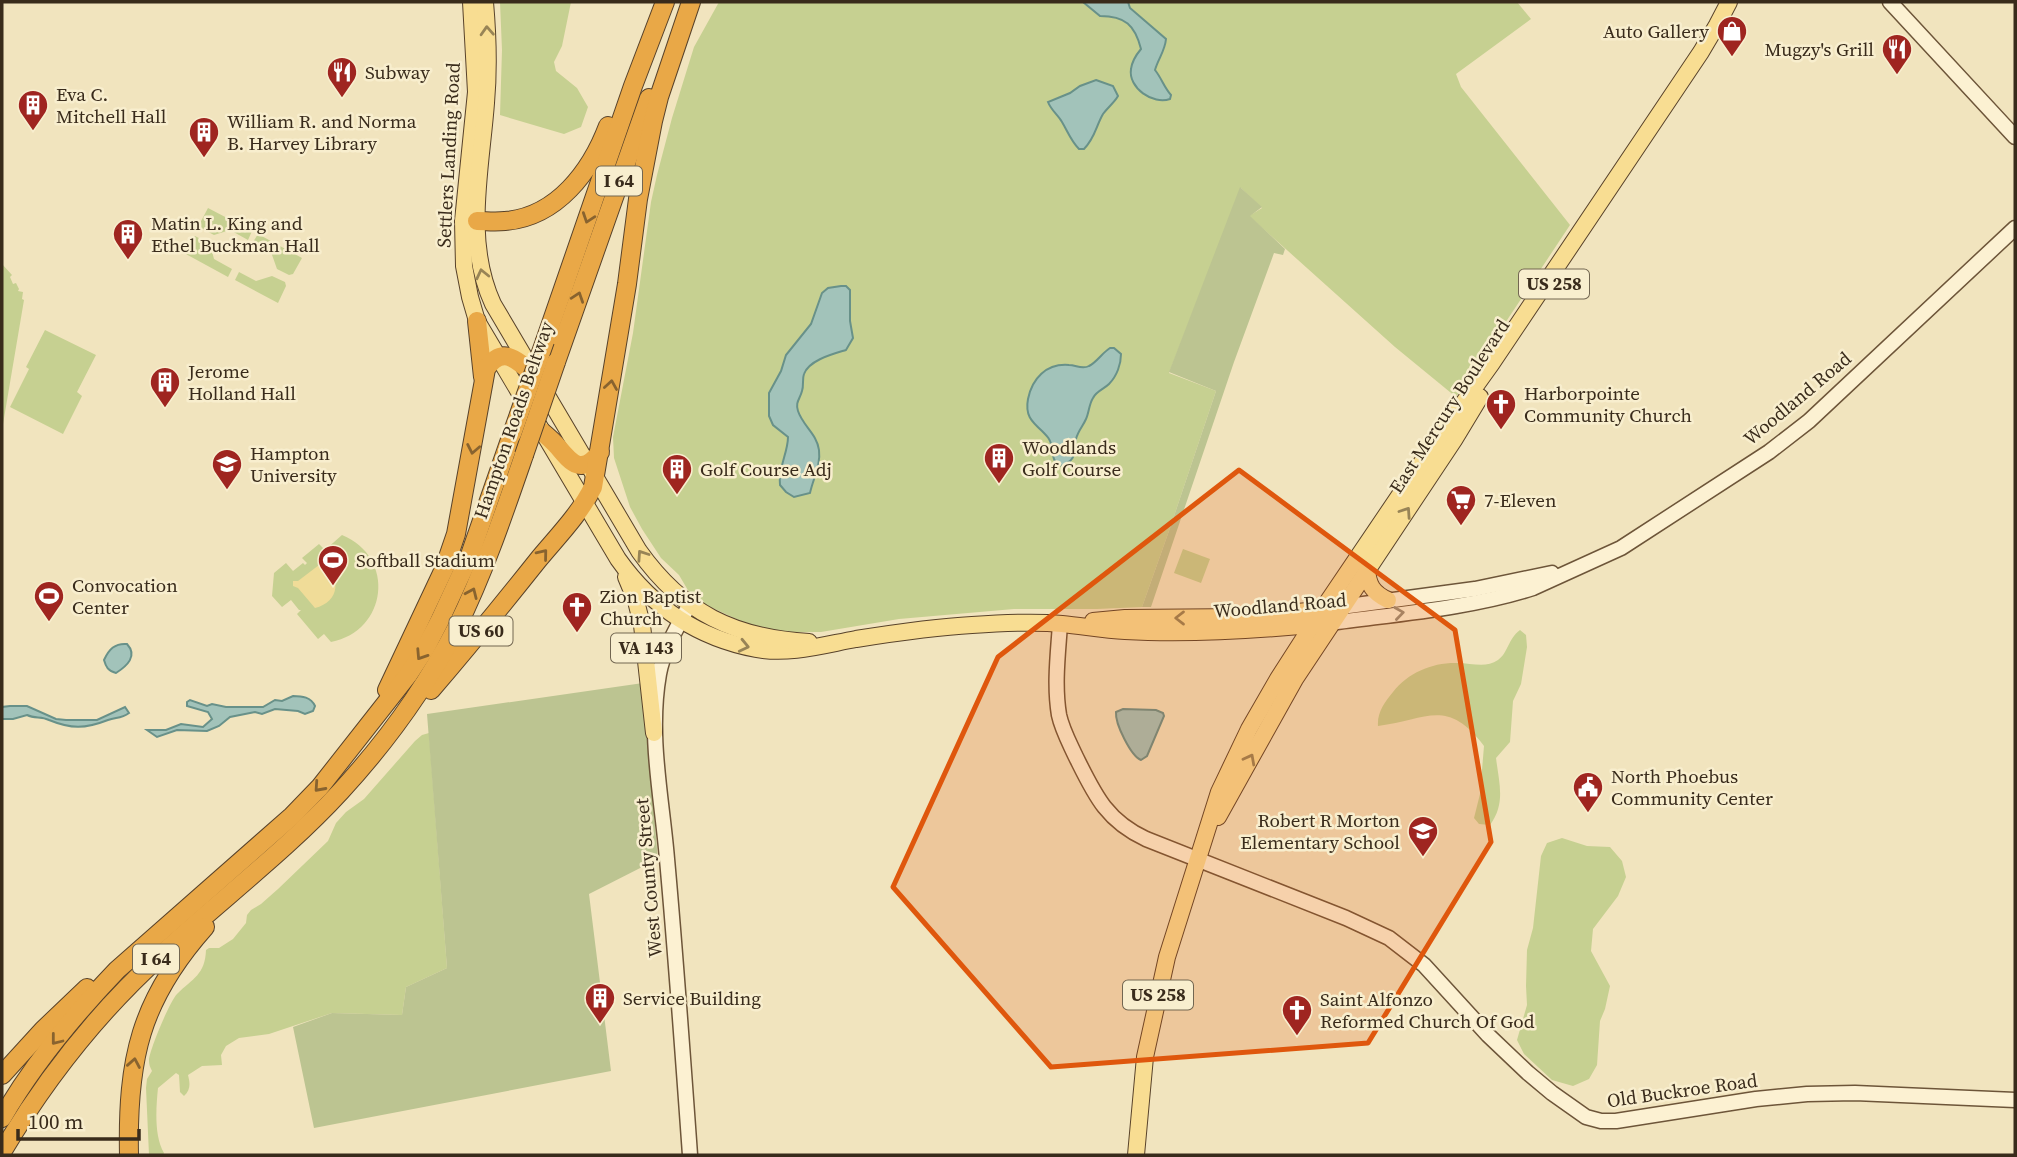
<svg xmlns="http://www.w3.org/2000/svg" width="2017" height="1157" viewBox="0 0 2017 1157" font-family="'Source Serif 4',serif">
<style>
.green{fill:#c6d091}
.sand{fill:#f0dc98}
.cemetery{fill:#bcc491}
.water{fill:#a2c3ba;stroke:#689189;stroke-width:2}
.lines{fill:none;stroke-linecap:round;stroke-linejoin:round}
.secondary-casing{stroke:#6d5539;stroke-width:17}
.primary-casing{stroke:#58422a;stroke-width:18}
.highway-casing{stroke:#58422a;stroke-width:20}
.secondary{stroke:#fcf1d2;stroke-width:14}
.primary{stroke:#f8dd92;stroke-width:16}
.highway{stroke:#e9a847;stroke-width:18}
.highway-bridge-casing{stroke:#58422a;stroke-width:20;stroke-linecap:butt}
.highway-bridge{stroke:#e9a847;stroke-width:18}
.oneway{stroke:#988456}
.oneway2{stroke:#88632f}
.oneway3{stroke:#9a8e76}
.marked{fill:#df570d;fill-opacity:0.2;stroke:#df570d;stroke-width:5;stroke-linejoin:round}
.labels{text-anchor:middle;stroke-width:5;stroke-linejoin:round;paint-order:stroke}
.shield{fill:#f8eece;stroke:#726651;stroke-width:2}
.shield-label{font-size:18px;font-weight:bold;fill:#392b1b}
.poi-label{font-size:19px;fill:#392b1b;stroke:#f8eece;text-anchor:start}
.street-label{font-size:19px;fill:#392b1b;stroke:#f8eece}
</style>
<rect width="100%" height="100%" fill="#f1e4be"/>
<g class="green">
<path d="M500,2H571L562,46L554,62L556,71L577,88L588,107L581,127L564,134L500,115L502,50Z"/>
<path d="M719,2H1517L1531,19L1456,74L1461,87L1570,225L1456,397L1395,347L1249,216L1262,208L1241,188L1169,373L1216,391L1170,528L1142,607L1097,609H1014L899,619L821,632H790L769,629L745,623L706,605L689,592L679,575L661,558L642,529L630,507L614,458L613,437L633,333L651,202L657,175L672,118L694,47Z"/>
<path d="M208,208L252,231L248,240L230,230L214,235L199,227V225Z"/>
<path d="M258,234L302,258L293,274L289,275L277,269L271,252L253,242Z"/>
<path d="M195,236L210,244L214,259L232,269L228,277L184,253L192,237Z"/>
<path d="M2,264L12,275L10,277L13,284L16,283L19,289L18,291L23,292L22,299L24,300L2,430Z"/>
<path d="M239,272L256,281L272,276L285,282L286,286L278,303L235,280Z"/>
<path d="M45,330L96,355L77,392L82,396L63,434L10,407L29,369L26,367Z"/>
<path d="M342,535C396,557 388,631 331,642L324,634L318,639L297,614L301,610H299L291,600L282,607L272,596L274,573L286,563L293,571L303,563L305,565L307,563L302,558L319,544L325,550Z"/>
<path d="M1183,549L1210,559L1201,583L1174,573Z"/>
<path d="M1520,630L1526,635L1527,647L1521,684L1513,701L1510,742L1496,758C1499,783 1506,803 1490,825L1479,824L1474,818L1480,794L1484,746C1447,697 1427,720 1378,726C1377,712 1385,702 1393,692C1408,673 1431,663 1455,663C1469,662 1485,669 1498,660C1508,653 1508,639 1520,630Z"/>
<path d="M429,733L447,968L406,987L402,1015L332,1013L269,1034L239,1038L226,1046L221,1055L222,1065L202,1066L188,1075C190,1083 191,1090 184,1096L180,1092L179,1075L176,1073L158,1088C156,1108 154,1136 164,1153L163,1155H149L146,1088L147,1079L152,1071C150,1067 149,1065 149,1060C150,1049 169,1003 177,994C193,978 205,975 206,950L209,948H219L233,939L246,923L247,915L251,910L261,904L278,889L328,841L336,823L346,812L364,799L415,741L422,735Z"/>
<path d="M1562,838L1587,846L1610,847L1622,861L1626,877L1618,896L1593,929L1591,951L1610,986L1605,1009L1600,1021L1597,1065L1589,1079L1573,1086L1552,1080L1524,1054L1517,1040L1527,1005L1526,986L1527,950L1533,928L1541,856L1547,843Z"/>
</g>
<path class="sand" d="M319,565C343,575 340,602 315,608L298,588L293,586V581H298Z"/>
<g class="cemetery">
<path d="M1240,187L1262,207L1250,216L1285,249L1283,255L1274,253L1234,362L1151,607H1142L1170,528L1216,391L1169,372Z"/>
<path d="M643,683L658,861L652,862L589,894L611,1071L314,1128L293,1027L332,1013L402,1015L406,987L447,968L427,714Z"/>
</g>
<g class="water">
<path d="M1083,2H1128L1130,8L1166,39C1165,51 1158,59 1155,70C1162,79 1164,87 1171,95L1170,99C1153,105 1128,88 1131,69C1132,61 1136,55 1141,49C1135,25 1125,16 1100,16Z"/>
<path d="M1096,80L1113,86L1118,96C1114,103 1108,107 1103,114C1096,126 1095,138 1084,149H1079C1071,141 1068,132 1062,122C1058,115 1051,110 1048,102L1070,93L1080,86Z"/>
<path d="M841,286H846L850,290V321L853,338L846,350C833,354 809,360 804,374C802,379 804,385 802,391C800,399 795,402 798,411C803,426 817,434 819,450C821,465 813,479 810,493L794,497L786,492L780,485C778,467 788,453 788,437L773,425L769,416V393L781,371L786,355L811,324L822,293L828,288Z"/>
<path d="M1110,348H1114L1121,354C1121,364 1117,376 1109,384C1104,389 1096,391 1093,398C1089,404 1089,413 1086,419C1083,426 1078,431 1076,439C1072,452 1079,458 1062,466C1049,462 1055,449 1049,439C1048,437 1043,432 1042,431C1031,421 1025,415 1028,399C1032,379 1046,363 1069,365C1076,365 1082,370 1089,366C1097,362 1102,353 1110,348Z"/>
<path d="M127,644C138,656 127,666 116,673C108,671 106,667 104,660C109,649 115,643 127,644Z"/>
<path d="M293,696C302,696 311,697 315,706L313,711L305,714L298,711L275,709L262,714L255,712L230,717L219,726L207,731L177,730L157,737L147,730H166L181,724L203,727L212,719L208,712L187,706V702L190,700L207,706L212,704L226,707H263L275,700L282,701Z"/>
<path d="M10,706H27L56,719L66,720H97L125,707L129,713C121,719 116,717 108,720C85,729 71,729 49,720C41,716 35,719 27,715L13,719H2V707Z"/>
<path d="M1123,709L1156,710L1163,713L1164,716L1147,756L1141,760C1131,756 1115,724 1116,712Z"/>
</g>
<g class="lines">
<g class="secondary-casing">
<g id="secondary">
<path d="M1890,2L2015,137"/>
<path d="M1341,607L1475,589L1552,573"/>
<path d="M686,611C675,631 663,652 659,674C648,736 662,798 667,859C676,958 683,1057 690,1155"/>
<path d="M1331,623C1396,614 1472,608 1533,588L1621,548L1769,452L1809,421L2015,228"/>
<path d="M1060,624C1058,654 1054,685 1059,715C1062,729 1069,742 1075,755C1094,793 1105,820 1146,839L1346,918L1389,938L1424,965L1488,1035L1528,1073L1552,1093L1586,1117L1601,1121H1616L1756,1099L1807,1094L1855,1093L2015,1100"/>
</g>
</g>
<g class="primary-casing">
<g id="primary">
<path d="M471,2L476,92L463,221L464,266L470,297L477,321L618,559C652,607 698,638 756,649C790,655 823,645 856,639C894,633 933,627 972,625C1001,623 1033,621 1062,624C1083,626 1104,630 1125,631C1194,635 1263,630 1331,623"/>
<path d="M485,2C488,36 489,70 486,103C481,170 464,241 493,304L639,551C683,613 735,638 809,642"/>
<path d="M1367,569C1368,585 1373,593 1388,600"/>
<path d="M626,577L636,601L642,625L654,733"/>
<path d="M1093,621L1125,618L1245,617L1329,609"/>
<path d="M1218,817L1295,679L1454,440L1480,397"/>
<path d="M1136,1155L1145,1057L1167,957L1219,792L1249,729L1279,677L1322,610L1439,437L1492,363L1701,52L1717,25L1729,2"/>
</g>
</g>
<g class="highway-casing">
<g id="highway">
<path d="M477,221C486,221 495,222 505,221C557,217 591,171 608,126"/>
<path d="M477,321L483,377"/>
<path d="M545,341L633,86L665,2"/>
<path d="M556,362L649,98"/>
<path d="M541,431C547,436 553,441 558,447C572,464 582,475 600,452"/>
<path d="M387,690L444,569L456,534L486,369C503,344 518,361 535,376"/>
<path d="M431,690C467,648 503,604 538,560C557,537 580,514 593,487L627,284L638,199L653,121L659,97L691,2"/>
<path d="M2,1075L43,1030L87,988"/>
<path d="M2,1118C33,1064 74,1015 117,970L292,816L320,787L408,675L425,649L440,620L470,555L512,434"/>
<path d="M2,1152C46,1078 97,1013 161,955C220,900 286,851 341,791C386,742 426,687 457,627C484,572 504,513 524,455"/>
<path d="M129,1155C127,1060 140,1000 205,927"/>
</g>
</g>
<use href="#secondary" class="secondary"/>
<use href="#primary" class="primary"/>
<use href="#highway" class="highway"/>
<g class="highway-bridge-casing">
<g id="highway-bridge">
<path d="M512,434L545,341"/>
<path d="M524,455L556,362"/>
</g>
</g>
<use href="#highway-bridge" class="highway-bridge"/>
</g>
<defs><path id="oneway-chevron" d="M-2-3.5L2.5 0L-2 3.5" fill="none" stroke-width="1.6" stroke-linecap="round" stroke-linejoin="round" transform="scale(1.75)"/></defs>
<g class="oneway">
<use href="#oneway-chevron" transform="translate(487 31) rotate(-93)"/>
<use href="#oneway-chevron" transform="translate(482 274) rotate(-103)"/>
<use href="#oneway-chevron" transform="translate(1406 512) rotate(-56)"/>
<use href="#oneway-chevron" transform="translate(642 555) rotate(-124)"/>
<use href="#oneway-chevron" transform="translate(1180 618) rotate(180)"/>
<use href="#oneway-chevron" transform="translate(744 646) rotate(13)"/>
<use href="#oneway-chevron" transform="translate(1250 759) rotate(-62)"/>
</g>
<g class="oneway2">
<use href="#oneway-chevron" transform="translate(588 218) rotate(109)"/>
<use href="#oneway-chevron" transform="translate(578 297) rotate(-71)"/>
<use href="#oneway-chevron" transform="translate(611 385) rotate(-81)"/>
<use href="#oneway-chevron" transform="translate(473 449) rotate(101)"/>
<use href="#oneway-chevron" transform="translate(543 554) rotate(-51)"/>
<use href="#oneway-chevron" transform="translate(472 593) rotate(-66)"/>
<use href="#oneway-chevron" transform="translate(421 655) rotate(123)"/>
<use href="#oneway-chevron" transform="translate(319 787) rotate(132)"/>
<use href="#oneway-chevron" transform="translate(56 1040) rotate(128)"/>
<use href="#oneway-chevron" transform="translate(134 1063) rotate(-80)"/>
</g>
<use class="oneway3" href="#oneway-chevron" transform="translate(1399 613) rotate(-8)"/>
<path class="marked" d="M1239,470L1455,630L1491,842L1368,1043L1051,1067L893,887L998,657Z"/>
<defs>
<g id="shop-pin" transform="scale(1.575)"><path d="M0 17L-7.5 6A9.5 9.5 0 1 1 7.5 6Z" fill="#9f2520" stroke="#f8eece"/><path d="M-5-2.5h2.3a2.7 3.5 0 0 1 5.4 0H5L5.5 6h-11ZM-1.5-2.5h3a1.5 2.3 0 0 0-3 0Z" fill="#fff"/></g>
<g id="restaurant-pin" transform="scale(1.575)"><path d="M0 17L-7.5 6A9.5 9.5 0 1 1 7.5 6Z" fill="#9f2520" stroke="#f8eece"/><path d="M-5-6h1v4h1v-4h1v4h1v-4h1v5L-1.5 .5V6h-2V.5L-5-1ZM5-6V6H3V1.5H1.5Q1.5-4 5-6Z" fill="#fff"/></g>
<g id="building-pin" transform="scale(1.575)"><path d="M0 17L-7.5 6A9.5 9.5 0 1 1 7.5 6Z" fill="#9f2520" stroke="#f8eece"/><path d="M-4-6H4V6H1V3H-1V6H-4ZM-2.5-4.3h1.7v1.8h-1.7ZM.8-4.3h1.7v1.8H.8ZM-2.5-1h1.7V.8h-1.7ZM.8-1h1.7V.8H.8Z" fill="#fff"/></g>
<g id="church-pin" transform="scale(1.575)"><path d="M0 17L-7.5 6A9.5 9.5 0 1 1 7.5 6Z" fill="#9f2520" stroke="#f8eece"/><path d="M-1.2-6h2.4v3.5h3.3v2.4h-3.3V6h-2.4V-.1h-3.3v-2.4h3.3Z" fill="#fff"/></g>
<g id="university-pin" transform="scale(1.575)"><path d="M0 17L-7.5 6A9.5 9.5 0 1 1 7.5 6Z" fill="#9f2520" stroke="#f8eece"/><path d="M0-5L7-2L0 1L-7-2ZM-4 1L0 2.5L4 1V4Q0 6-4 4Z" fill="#fff"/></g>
<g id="supermarket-pin" transform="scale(1.575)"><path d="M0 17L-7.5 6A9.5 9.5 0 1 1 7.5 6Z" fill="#9f2520" stroke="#f8eece"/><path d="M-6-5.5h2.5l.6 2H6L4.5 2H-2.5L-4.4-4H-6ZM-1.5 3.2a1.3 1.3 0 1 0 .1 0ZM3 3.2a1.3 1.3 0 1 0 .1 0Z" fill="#fff"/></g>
<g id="stadium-pin" transform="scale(1.575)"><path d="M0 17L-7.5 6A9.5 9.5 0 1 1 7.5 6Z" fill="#9f2520" stroke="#f8eece"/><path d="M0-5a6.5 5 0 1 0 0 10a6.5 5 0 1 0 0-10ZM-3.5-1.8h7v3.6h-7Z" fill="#fff"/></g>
<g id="civic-pin" transform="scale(1.575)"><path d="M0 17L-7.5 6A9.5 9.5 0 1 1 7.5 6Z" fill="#9f2520" stroke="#f8eece"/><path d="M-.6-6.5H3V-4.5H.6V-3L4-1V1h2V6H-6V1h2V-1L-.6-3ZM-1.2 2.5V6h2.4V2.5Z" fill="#fff"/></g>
<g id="school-pin" transform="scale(1.575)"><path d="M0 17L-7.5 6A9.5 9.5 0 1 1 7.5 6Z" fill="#9f2520" stroke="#f8eece"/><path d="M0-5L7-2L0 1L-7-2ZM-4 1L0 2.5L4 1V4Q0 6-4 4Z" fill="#fff"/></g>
</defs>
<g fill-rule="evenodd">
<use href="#shop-pin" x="1732" y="31"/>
<use href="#restaurant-pin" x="1897" y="49"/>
<use href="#restaurant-pin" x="342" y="72"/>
<use href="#building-pin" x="33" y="105"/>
<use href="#building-pin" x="204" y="132"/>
<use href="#building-pin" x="128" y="234"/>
<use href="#building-pin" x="165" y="382"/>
<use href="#church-pin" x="1501" y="404"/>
<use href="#building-pin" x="999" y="458"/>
<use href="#university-pin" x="227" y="464"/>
<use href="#building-pin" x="677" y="469"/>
<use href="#supermarket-pin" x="1461" y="500"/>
<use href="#stadium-pin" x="333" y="560"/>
<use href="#stadium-pin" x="49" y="596"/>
<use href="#church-pin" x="577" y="607"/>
<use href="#civic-pin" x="1588" y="787"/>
<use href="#school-pin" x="1423" y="831"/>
<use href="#building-pin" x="600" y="998"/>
<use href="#church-pin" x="1297" y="1010"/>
</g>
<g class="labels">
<g class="shield">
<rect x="596" y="166.5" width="46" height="29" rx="5"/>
<rect x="1519" y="269.5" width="70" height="29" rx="5"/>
<rect x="449.5" y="616.5" width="63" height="29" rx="5"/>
<rect x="611" y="633.5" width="70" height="29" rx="5"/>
<rect x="133" y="944.5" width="46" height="29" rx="5"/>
<rect x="1123" y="980.5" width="70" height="29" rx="5"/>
</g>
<g class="shield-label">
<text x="619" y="187">I 64</text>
<text x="1554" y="290">US 258</text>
<text x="481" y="637">US 60</text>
<text x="646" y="654">VA 143</text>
<text x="156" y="965">I 64</text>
<text x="1158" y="1001">US 258</text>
</g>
<g class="poi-label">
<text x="1709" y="38" text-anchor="end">Auto Gallery</text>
<text x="1874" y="56" text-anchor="end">Mugzy's Grill</text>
<text x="365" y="79">Subway</text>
<text x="56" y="101">Eva C.<tspan x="56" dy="22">Mitchell Hall</tspan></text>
<text x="227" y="128">William R. and Norma<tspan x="227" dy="22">B. Harvey Library</tspan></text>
<text x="151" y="230">Matin L. King and<tspan x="151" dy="22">Ethel Buckman Hall</tspan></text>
<text x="188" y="378">Jerome<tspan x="188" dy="22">Holland Hall</tspan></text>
<text x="1524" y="400">Harborpointe<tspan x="1524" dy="22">Community Church</tspan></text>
<text x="1022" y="454">Woodlands<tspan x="1022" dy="22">Golf Course</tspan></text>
<text x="250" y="460">Hampton<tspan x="250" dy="22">University</tspan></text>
<text x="700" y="476">Golf Course Adj</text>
<text x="1484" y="507">7-Eleven</text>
<text x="356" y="567">Softball Stadium</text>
<text x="72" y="592">Convocation<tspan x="72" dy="22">Center</tspan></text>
<text x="600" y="603">Zion Baptist<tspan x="600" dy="22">Church</tspan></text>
<text x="1611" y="783">North Phoebus<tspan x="1611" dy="22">Community Center</tspan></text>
<text x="1400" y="827" text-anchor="end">Robert R Morton<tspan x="1400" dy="22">Elementary School</tspan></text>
<text x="623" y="1005">Service Building</text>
<text x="1320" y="1006">Saint Alfonzo<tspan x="1320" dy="22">Reformed Church Of God</tspan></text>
</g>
<g class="street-label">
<text transform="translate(448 155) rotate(-87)" y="7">Settlers Landing Road</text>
<text transform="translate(1797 398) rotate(-40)" y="7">Woodland Road</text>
<text transform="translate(1449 406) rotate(-57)" y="7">East Mercury Boulevard</text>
<text transform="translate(513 420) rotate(-71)" y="7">Hampton Roads Beltway</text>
<text transform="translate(1280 605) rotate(-5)" y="7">Woodland Road</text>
<text transform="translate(648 878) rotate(-95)" y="7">West County Street</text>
<text transform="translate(1682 1090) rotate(-8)" y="7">Old Buckroe Road</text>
</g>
</g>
<rect width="2017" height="1157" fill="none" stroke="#392b1b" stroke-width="7"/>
<path d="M18 1129v10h121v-10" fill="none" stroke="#392b1b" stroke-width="3.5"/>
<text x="28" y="1129" font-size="21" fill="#392b1b" stroke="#f8eece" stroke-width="5" paint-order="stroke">100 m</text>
</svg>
